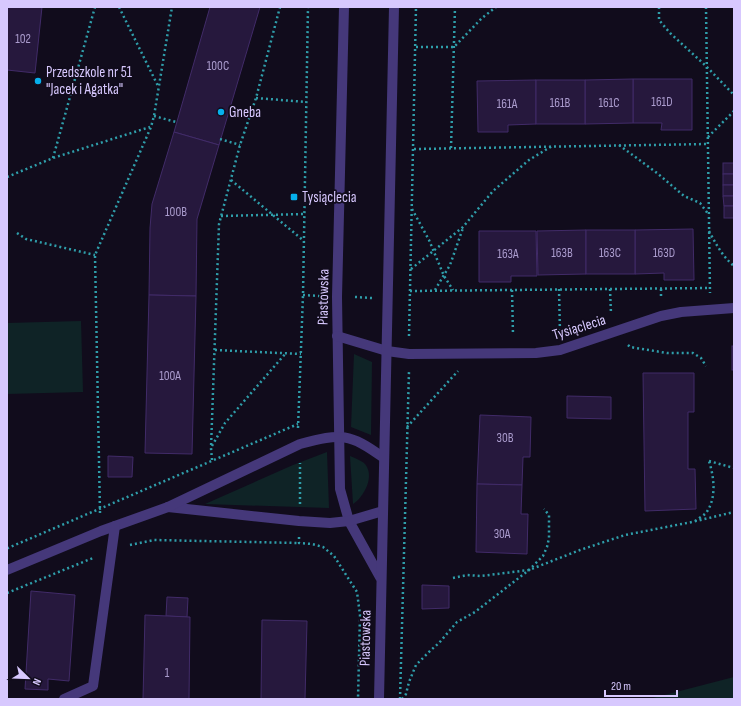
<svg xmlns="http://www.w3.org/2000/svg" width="741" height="706" viewBox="0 0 741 706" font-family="'Sofia Sans Condensed',sans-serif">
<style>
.green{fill:#0f2326}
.building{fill:#26183d;stroke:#412b68}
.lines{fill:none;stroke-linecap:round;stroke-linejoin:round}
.path{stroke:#2f9eaa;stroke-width:2.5;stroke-dasharray:2 3;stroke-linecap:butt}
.minor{stroke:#45387a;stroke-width:10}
.poi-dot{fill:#06b0ec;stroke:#110c1c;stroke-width:1.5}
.labels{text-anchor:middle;stroke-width:3.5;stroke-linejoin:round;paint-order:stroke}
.number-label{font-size:13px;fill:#ab9cce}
.poi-label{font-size:15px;fill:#d7c8fe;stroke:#110c1c;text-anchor:start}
.street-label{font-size:15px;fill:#d7c8fe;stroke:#110c1c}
</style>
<rect width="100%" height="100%" fill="#110c1c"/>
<g class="green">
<path d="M81,321L83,392L7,394V323Z"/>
<path d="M354,354L372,362L371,435L351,427Z"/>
<path d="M327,452L329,508L205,504L293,465Z"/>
<path d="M350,456C355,458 360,460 364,463C376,475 364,497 353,504Z"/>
<path d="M734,677V699H649Z"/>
</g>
<g class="building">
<path d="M7,7H42L35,73L7,70Z"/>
<path d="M210,7H260L219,145L174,132Z"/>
<path d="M633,79H692V130H661L662,123H633Z"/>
<path d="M633,79V123L585,124V80Z"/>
<path d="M536,80V124L508,125V132H478L477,81Z"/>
<rect x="536" y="80" width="49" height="44"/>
<path d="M174,132L219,145L197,219L196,296L149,295L150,228L152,204Z"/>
<rect x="723" y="163" width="11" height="11"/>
<rect x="723" y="174" width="11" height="11"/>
<rect x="723" y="185" width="11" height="11"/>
<path d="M723,196H734V206H724Z"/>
<rect x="724" y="206" width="10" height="12"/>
<path d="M693,229L694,280H664V273L635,274V230Z"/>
<path d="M586,230V274L538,275L537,231Z"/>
<rect x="586" y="230" width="49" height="44"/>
<path d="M479,231H536L537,276H511V282H479Z"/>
<path d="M149,295L196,296L192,454L145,453Z"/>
<rect x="732" y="346" width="2" height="24"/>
<path d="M643,373H694V412H688V469H695L696,509L645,511Z"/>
<path d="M567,396L611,397V419L567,418Z"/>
<path d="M480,415L531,417L530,457H523L522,485L477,484Z"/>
<path d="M108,456L133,457L132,477H108Z"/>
<path d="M477,484L522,485L521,514H528L527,554L476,552Z"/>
<path d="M422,585L449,586V608L422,609Z"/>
<path d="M31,591L75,595L69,681L48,679V690L25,689Z"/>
<path d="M167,597L188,598L187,617L166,616Z"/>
<path d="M145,615L190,617L189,699H143Z"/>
<path d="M262,620L307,621L305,699H261Z"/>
</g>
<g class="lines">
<g class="path">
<path d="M119,7L158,86"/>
<path d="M659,7V20L670,33L706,66L734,95"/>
<path d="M706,7L710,293"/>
<path d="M416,47H454L482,18L496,7"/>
<path d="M256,98L306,102"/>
<path d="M154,116L176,122"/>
<path d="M708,137L734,111"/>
<path d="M220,139L240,145"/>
<path d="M619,145L657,173L684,196L700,203L709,215"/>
<path d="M451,148L455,7"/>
<path d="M414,149L708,144"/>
<path d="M53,158L95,7"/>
<path d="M7,177L53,158L150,127"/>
<path d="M231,180L304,241"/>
<path d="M412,209L429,240L444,276L453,290"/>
<path d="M221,216L305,214"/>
<path d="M709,231C716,244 722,256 734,266"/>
<path d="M17,233L26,239L95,255"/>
<path d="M411,269L463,227L493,191L529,160L552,146"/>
<path d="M559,289L560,333"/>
<path d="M610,289L611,314"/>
<path d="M661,289V298"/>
<path d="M435,290L450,265L463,228"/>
<path d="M512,290L513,335"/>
<path d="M410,291L710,288"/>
<path d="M303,295L320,296"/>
<path d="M355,297L372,298"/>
<path d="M409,336L416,7"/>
<path d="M628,345L630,347L667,353H693L701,358L706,366"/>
<path d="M215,350L301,354"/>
<path d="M407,427L458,371"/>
<path d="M298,428L303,295L308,7"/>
<path d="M212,446L225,423L286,353"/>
<path d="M212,460L211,448L219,224L240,145L256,98L280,7"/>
<path d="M709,461L734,468"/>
<path d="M300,504V463"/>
<path d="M100,513L95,255L151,127L154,116L172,7"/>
<path d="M695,521C698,519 703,516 706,513C717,498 714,477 709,461"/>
<path d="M299,537V543L312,544L323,547L334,556L357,592L360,615L358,699"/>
<path d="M130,545L154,540L299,543"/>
<path d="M7,548H8L298,424"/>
<path d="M453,578L467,575L481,576L529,570L580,550L625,535L692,522L734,512"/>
<path d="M7,593L93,558"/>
<path d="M400,699L409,371"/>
<path d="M402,699L406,694L409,682L416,665L431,650L439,643L457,622L475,612L529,570L543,556L547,547L549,538V515L544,509"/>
</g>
<g class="minor">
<path d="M344,7L337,297L340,489L349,521L380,577"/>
<path d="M337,336L387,351L409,354L536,353L560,350L661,316L681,312L734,308"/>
<path d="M168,507L299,521L330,523L349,521L383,511"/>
<path d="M7,570L101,531L168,507L300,444C342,433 349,433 384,458"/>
<path d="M64,699L93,686L115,526"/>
<path d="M379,699L394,7"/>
</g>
</g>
<g class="poi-dot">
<circle cx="38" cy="81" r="4"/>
<circle cx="221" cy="112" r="4"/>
<rect x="290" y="193" width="8" height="8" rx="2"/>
</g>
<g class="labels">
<g class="number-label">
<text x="23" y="43">102</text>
<text x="218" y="70">100C</text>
<text x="662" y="106">161D</text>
<text x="560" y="107">161B</text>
<text x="609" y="107">161C</text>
<text x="507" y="108">161A</text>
<text x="176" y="216">100B</text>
<text x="562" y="257">163B</text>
<text x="610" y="257">163C</text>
<text x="664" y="257">163D</text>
<text x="508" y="258">163A</text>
<text x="170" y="380">100A</text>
<text x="505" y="442">30B</text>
<text x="502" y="538">30A</text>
<text x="167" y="677">1</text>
</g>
<g class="poi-label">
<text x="46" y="77">Przedszkole nr 51<tspan x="46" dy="17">"Jacek i Agatka"</tspan></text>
<text x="229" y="117">Gneba</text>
<text x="302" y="202">Tysiąclecia</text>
</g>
<g class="street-label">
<text transform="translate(323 297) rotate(-89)" y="5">Piastowska</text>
<text transform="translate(579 327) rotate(-17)" y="5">Tysiąclecia</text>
<text transform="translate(365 638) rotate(-89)" y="5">Piastowska</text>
</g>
</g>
<rect width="741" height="706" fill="none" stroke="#d7c8fe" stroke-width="16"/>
<g transform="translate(28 678) rotate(113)" stroke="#110c1c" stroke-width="3" paint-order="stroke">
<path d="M0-3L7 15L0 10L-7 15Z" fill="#d7c8fe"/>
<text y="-6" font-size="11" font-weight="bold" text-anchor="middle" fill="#d7c8fe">N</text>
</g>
<path d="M605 690v6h72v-6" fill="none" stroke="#d7c8fe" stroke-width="2"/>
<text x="611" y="690" font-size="12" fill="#d7c8fe" stroke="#110c1c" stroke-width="3" paint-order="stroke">20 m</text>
</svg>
